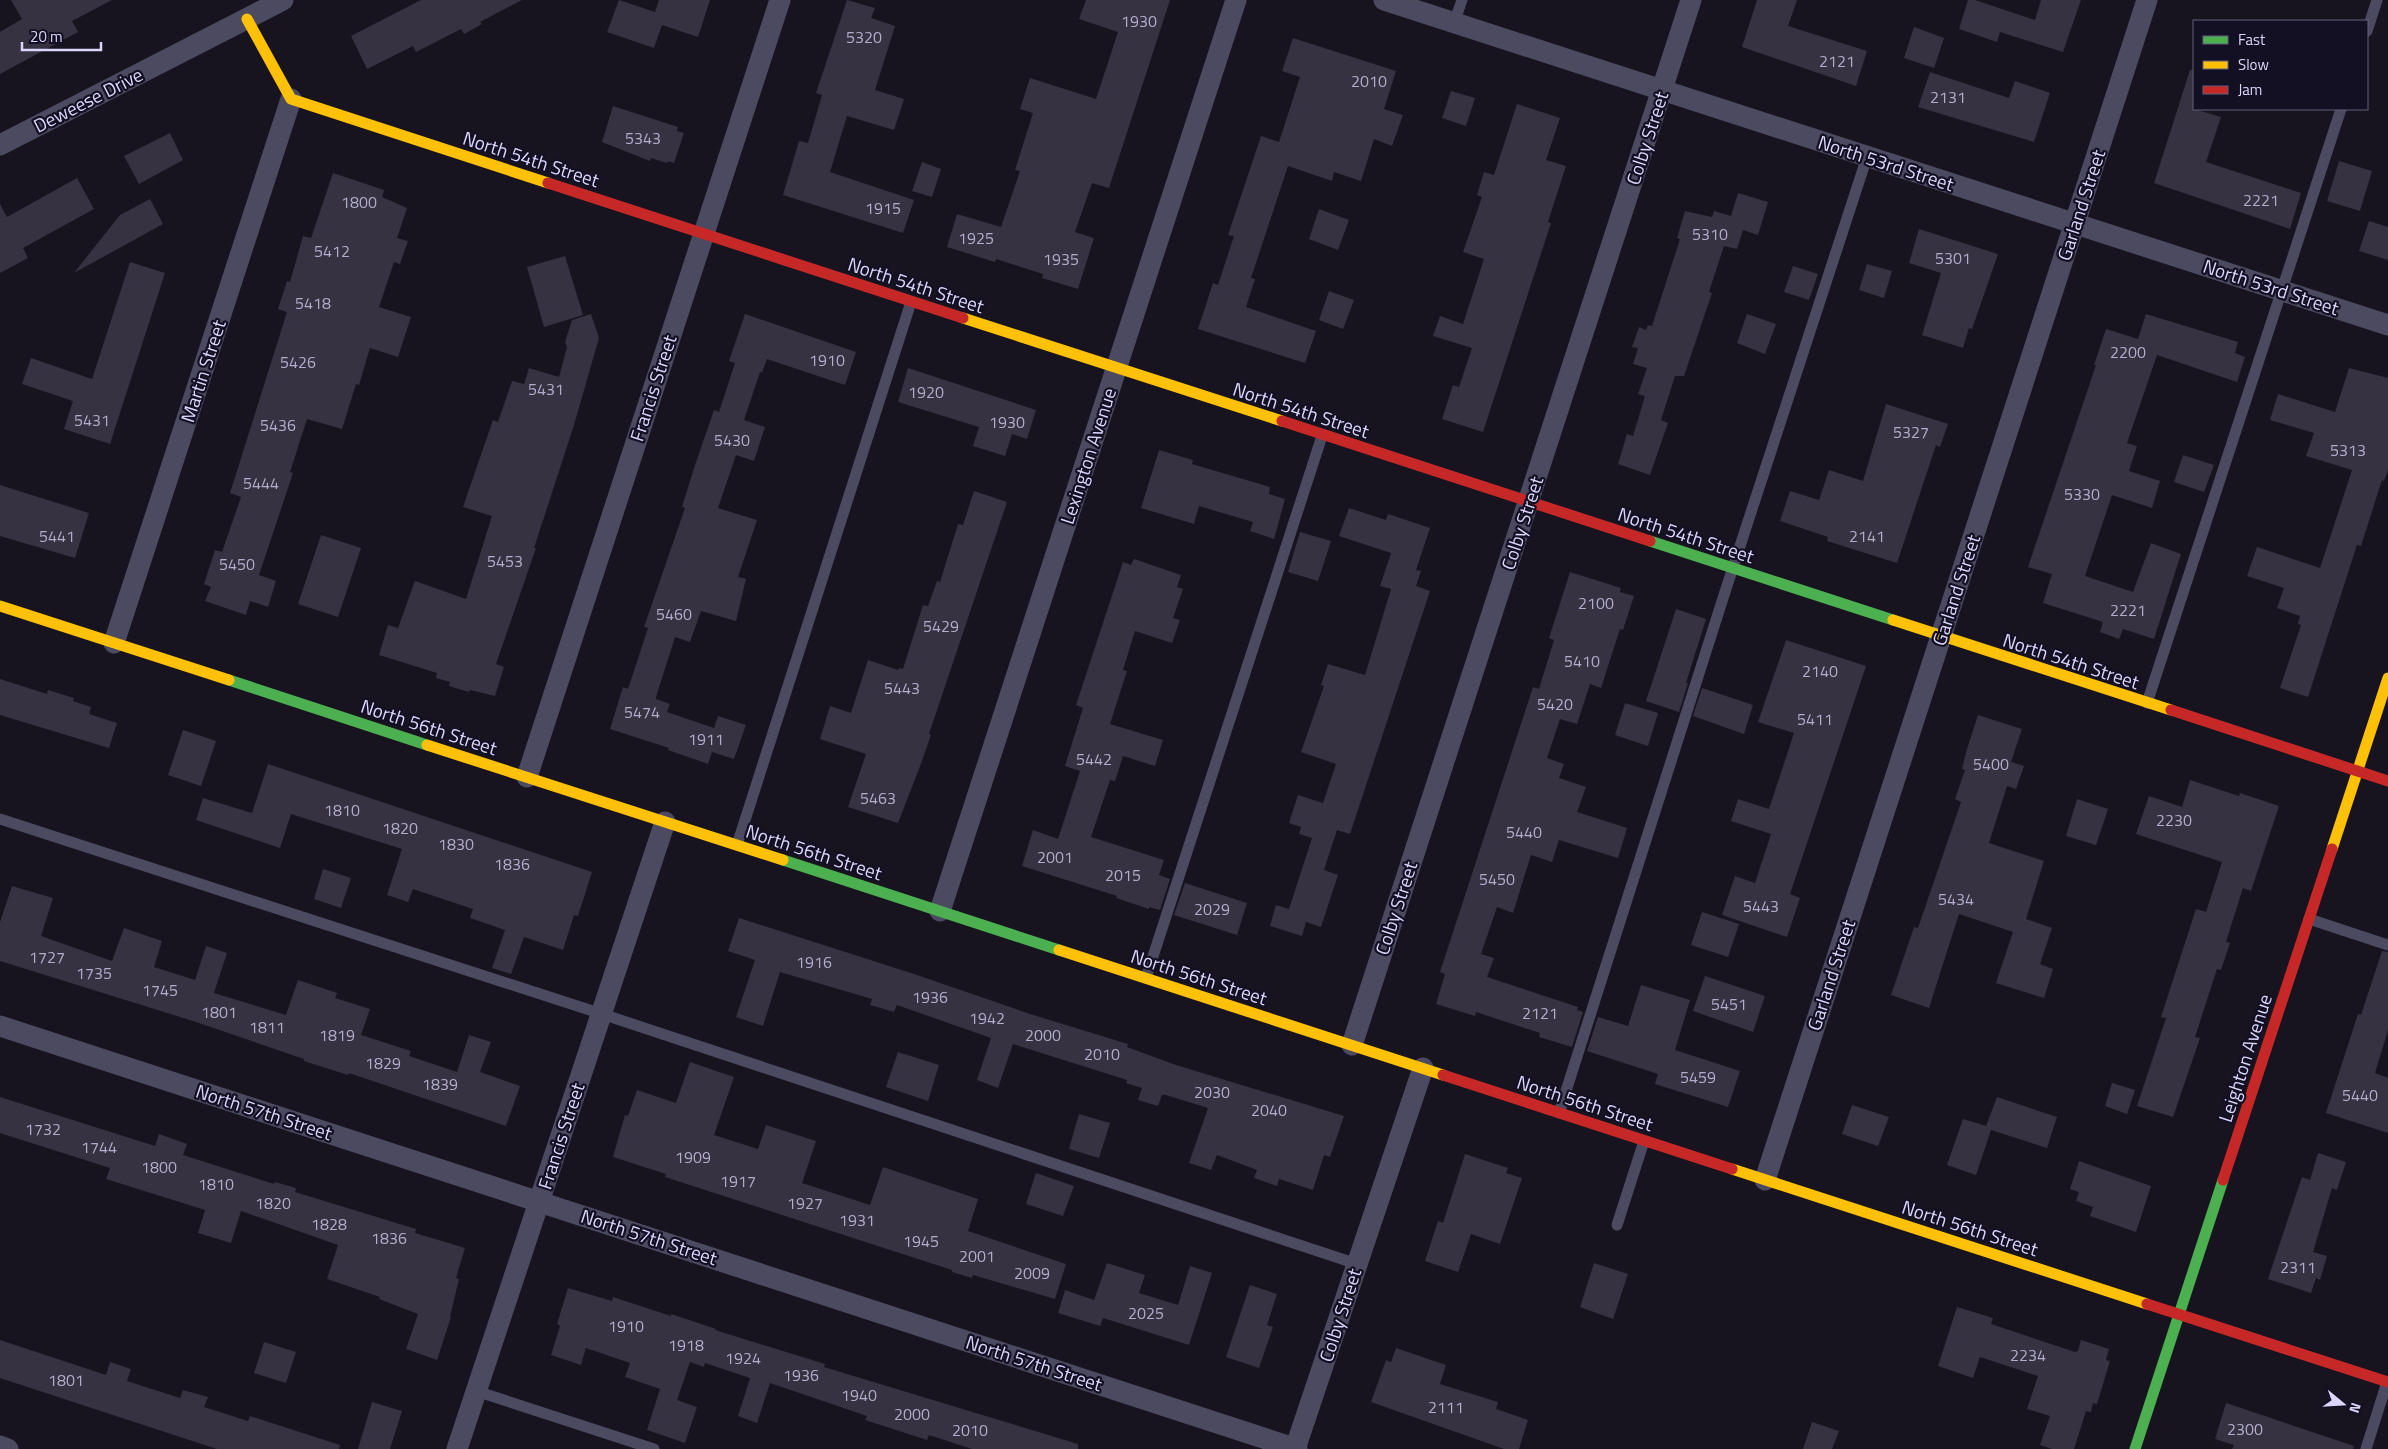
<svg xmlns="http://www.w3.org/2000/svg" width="2388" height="1449" viewBox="0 0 2388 1449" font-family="'Titillium Web',sans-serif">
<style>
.building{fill:#363241}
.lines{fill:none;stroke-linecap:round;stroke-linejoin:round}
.lane{stroke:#4c4a60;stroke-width:11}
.street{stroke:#4c4a60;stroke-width:21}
.fast{stroke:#4caf50;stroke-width:11}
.slow{stroke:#ffc107;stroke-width:11}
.jam{stroke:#c62828;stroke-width:11}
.labels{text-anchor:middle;stroke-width:4.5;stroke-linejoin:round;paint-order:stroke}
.number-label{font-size:16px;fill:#b2adcd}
.street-label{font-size:19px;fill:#dcd6fc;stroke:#141024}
</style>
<rect width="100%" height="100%" fill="#17141f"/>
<g class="building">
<path d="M11,0H112L72,21L78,32L0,74V32L22,19Z"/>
<path d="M421,0H522L480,22L482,24L464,34L461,29L416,52L413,46L367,69L351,36Z"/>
<path d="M619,0L655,12L659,0H710L698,37L662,25L654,48L607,32Z"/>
<path d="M847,0L875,8L871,18L895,26L875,90L904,99L894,130L847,116L830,172L914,200L903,233L783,195L799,141L808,143L822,95L816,93Z"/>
<path d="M1086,0H1170L1109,188L1092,183L1075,232L1094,238L1078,289L1042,278L1043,274L996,259L995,262L947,247L957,214L1001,227L1020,171L1015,170L1033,113L1020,109L1030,78L1096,99L1118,32L1079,19Z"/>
<path d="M1757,0H1797L1788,26L1867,51L1856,86L1742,47Z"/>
<path d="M1968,0H1975L2035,20L2041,0H2081L2063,52L2000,32L1997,42L1959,29Z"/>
<path d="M1914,27L1944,38L1934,68L1904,58Z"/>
<path d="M1293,38L1396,71L1384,109L1403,115L1392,146L1374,139L1361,181L1334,172L1332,181L1288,166L1251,278L1255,279L1246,307L1316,331L1305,363L1198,329L1213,283L1218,285L1234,236L1228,235L1261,136L1279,142L1300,77L1282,71Z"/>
<path d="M2190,70H2194V109L2221,117L2206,162L2301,193L2290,229L2154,183Z"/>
<path d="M1930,72L2009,98L2015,81L2050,93L2034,142L1918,107Z"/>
<path d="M1451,91L1475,98L1466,126L1442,118Z"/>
<path d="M1517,104L1560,118L1546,160L1566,166L1548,222L1551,223L1483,432L1442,419L1453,385L1459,387L1472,348L1433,336L1440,316L1463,324L1484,259L1463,252L1482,197L1477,195L1484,172L1494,175Z"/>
<path d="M613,106L678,127L677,131L684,133L674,163L668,161L667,163L651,158L650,161L602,142Z"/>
<path d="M170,133L183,160L139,184L124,156Z"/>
<path d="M2339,161L2372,171L2360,211L2327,201Z"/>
<path d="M922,162L941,169L932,197L912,191Z"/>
<path d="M333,173L384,190L382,197L407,208L397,238L408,241L400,264L394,262L379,307L411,317L398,357L370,348L359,385L356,384L342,429L307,419L290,472L293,473L259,575L276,581L268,607L250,601L246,615L205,601L211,587L204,584L215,550L222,552L241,497L230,493L287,312L278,309L287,281L290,282L303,236L311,238Z"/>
<path d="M77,178L94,209L23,248L28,258L0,273V204L7,217Z"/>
<path d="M1738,193L1768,202L1758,235L1743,230L1737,249L1724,246L1709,292L1712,293L1684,376H1675L1661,420L1668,423L1650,475L1618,464L1627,434L1633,436L1645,396L1638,394L1647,368L1633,364L1638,348L1632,347L1639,327L1646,330L1648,325L1652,326L1680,239L1677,238L1685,211L1712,217L1714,211L1731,216Z"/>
<path d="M150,199L163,224L74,273L120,215Z"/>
<path d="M1319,209L1349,220L1338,250L1309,239Z"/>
<path d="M2369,221L2388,227V260L2359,251Z"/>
<path d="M1919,229L1998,254L1972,329L1969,328L1963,348L1922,335L1941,273L1909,263Z"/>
<path d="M565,256L583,315L544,327L527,267Z"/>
<path d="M130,262L165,273L110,444L64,429L73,401L22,384L31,358L92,379Z"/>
<path d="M1867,264L1892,271L1884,298L1859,290Z"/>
<path d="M1793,266L1818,274L1809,300L1784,292Z"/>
<path d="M1329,291L1354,300L1343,329L1319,320Z"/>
<path d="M591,314L599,338L574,425L534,548H536L496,664L504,667L495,696L470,690L469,692L449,686L450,682L436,678L437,673L379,655L388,625L398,628L415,581L466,599L492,516L463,507L493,420L498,422L512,381L524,384L529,368L559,377L567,347L565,342L572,320Z"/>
<path d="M745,314L856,352L845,385L767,359L762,373L760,372L744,420L765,427L754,461L736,455L718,508L757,520L738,577L746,579L736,621L701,611L690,642L675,637L656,697V699L670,704L667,712L714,728L718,716L746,725L734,759L712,752L708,764L668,750L669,748L610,729L623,687L628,689L648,628L644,627L685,508L682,507L695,465L714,410L719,412L735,363L729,361Z"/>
<path d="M1747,314L1776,324L1765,354L1737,343Z"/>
<path d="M2146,314L2238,342L2235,353L2245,357L2237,382L2157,355L2127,443L2137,446L2129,471L2160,481L2152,508L2112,495L2085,576L2133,592L2151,543L2181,554L2154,639L2123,629L2119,639L2100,632L2103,622L2043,603L2052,574L2028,567L2096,365H2094L2106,329L2138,339Z"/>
<path d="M908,368L1036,410L1027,439L1012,434L1005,456L973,446L979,427L898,402Z"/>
<path d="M2349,368L2388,378V470L2384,481L2382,480L2361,546L2357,545L2308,697L2280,688L2301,625L2298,624L2300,616L2277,608L2284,588L2247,576L2257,547L2320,568L2352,470L2306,456L2314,433L2270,420L2278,394L2335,412Z"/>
<path d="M1886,404L1948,424L1940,447L1936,445L1897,563L1827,541L1828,537L1780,521L1790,491L1819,500L1829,470L1863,481Z"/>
<path d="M1159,450L1193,460L1192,464L1270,487L1269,494L1285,499L1274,539L1250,531L1253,522L1199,506L1194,524L1141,508Z"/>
<path d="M2183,455L2214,465L2204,492L2174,482Z"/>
<path d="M0,485L89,513L75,558L0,536Z"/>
<path d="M974,491L1007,502L929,734L931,735L919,769L898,823L848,807L866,754L820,739L830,706L851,713L868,660L898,670L899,668L903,669L923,605L928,606L937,581L940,582L958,524L963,525Z"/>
<path d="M1349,508L1386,520L1388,514L1430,528L1416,570L1421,571L1416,586L1430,591L1350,834L1337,830L1324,870L1338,875L1321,927L1306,922L1302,936L1270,926L1276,905L1289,909L1312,838L1299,834L1301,827L1289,823L1298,795L1323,803L1336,764L1301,752L1324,686L1321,685L1328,664L1365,675L1391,589L1380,586L1391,553L1339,536Z"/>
<path d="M1300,532L1331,541L1318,581L1288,572Z"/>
<path d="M321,535L361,548L338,617L298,604Z"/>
<path d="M1134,559L1181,575L1177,587L1183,589L1173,618L1180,620L1172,643L1135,631L1123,670L1127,671L1110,724L1163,740L1155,766L1123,756L1115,781L1110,780L1091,837L1164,860L1159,875L1170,879L1160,910L1149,907V909L1116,898L1117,896L1022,866L1033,830L1058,839L1080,771L1065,766L1083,708L1076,705L1123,562L1131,565Z"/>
<path d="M1570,572L1621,588L1620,592L1634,596L1623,630L1620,629L1601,688L1590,684L1577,724L1560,719L1547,758L1564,764L1559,778L1586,787L1577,812L1627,828L1618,858L1559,840L1552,862L1531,855L1513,913L1497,907L1481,954L1494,958L1487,977L1578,1007L1577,1010L1583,1012L1572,1047L1539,1037L1540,1033L1476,1012L1475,1016L1436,1004L1445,974L1440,972L1533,687L1539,689L1554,640L1549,638Z"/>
<path d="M1676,609L1706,619L1686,683H1688L1679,712L1646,701Z"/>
<path d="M1786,640L1866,666L1790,894L1800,898L1787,937L1722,915L1735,876L1755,883L1771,834L1731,821L1738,799L1769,809L1794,733L1758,722Z"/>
<path d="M0,679L47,694L48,690L74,698L73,701L91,707L89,714L117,723L109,748L0,715Z"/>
<path d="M1702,688L1753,705L1744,734L1693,716Z"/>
<path d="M1625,703L1658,713L1648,746L1615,735Z"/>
<path d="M1978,715L2022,729L2011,762L2024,766L2016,789L2007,786L1989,843L2044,861L2026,919L2052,928L2040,964L2053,969L2044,998L1996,983L2013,932L1959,914L1929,1008L1891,995L1914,927L1918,928L1961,802L1955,799L1965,770L1962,769L1966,752Z"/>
<path d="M183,730L216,741L201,786L168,775Z"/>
<path d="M268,764L592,872L578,916L574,915L563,950L524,937L511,974L492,968L505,930L470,918L473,909L413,889L408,902L387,895L402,849L291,814L280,848L196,820L203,798L252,813Z"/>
<path d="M2190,780L2239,796L2240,793L2279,806L2251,891L2243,888L2226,942L2230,943L2221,970L2217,969L2195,1037L2200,1038L2173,1117L2137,1106L2166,1018L2161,1017L2196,909L2206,912L2222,862L2136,834L2149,796L2182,807Z"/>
<path d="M2077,799L2108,809L2096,845L2066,836Z"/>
<path d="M323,869L351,878L341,908L314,899Z"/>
<path d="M1185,883L1247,903L1237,935L1174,915Z"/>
<path d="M12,886L53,898L41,936L112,961L124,928L162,941L154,967L195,980L206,946L227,953L214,993L286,1015L298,980L337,993L335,998L370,1009L361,1035L411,1051L409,1056L457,1072L469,1035L491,1042L480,1072L520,1086L506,1126L349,1073L348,1075L304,1061V1059L193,1021L0,961V922Z"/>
<path d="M1702,912L1739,924L1728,957L1691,945Z"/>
<path d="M739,918L914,974L1030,1014L1128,1044L1127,1047L1176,1065L1344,1116L1330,1157L1324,1155L1313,1190L1279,1179L1277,1186L1254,1178L1257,1170L1217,1155L1211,1170L1189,1163L1208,1108L1166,1095H1162L1158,1106L1138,1100L1142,1088L1126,1083L1127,1080L1013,1044L998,1088L977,1080L991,1038L897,1005L894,1012L870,1005L872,999L780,972L763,1026L736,1017L755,960L728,951Z"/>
<path d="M2382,951L2388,952V1030L2375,1073L2388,1078V1133L2326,1113L2358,1014L2361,1015Z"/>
<path d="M1705,976L1765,996L1753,1032L1693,1011Z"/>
<path d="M1641,985L1690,1000L1675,1050L1740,1071L1728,1107L1655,1084L1658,1074L1587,1051L1598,1017L1628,1026Z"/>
<path d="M898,1052L939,1065L928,1101L886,1087Z"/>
<path d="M690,1062L734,1077L714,1135L758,1149L766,1125L816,1141L802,1183L870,1205L883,1167L978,1199L968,1231L1066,1264L1055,1299L973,1275L972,1278L952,1272V1270L665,1177L666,1174L613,1157L625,1115L628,1116L637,1090L676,1103Z"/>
<path d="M2112,1083L2135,1090L2127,1114L2105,1106Z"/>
<path d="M0,1097L155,1146L159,1134L187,1144L183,1155L274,1184L275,1182L296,1188L295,1192L416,1229L415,1233L465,1248L456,1278L459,1279L450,1317H451L437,1360L406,1349L418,1314L379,1299L380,1297L327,1279L338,1245L241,1211L231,1243L198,1233L205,1210L106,1179L110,1168L0,1133Z"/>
<path d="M1997,1097L2057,1117L2047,1148L1991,1130L1976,1175L1947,1165L1963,1119L1986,1126Z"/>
<path d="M1852,1105L1889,1117L1878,1146L1842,1134Z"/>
<path d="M1079,1114L1110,1123L1099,1158L1069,1149Z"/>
<path d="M2318,1153L2346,1162L2337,1190L2332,1188L2313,1252L2327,1256L2320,1280L2316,1278L2311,1293L2268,1279L2302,1177L2310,1180Z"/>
<path d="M1465,1154L1508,1168L1506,1173L1522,1178L1500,1244L1471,1234L1458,1272L1425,1261L1438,1221L1443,1223Z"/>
<path d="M2079,1161L2151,1186L2136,1232L2090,1216L2093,1207L2076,1201L2079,1192L2070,1189Z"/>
<path d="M1036,1173L1074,1186L1063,1216L1026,1204Z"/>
<path d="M1107,1263L1145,1275L1139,1293L1178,1305L1190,1266L1212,1273L1189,1345L1103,1318L1100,1326L1058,1313L1065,1290L1094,1300Z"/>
<path d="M1594,1263L1628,1274L1613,1319L1580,1307Z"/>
<path d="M1250,1285L1277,1294L1267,1325L1273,1327L1259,1368L1226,1357Z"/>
<path d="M568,1288L612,1301L613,1297L671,1316V1314L716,1329L715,1330L825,1364L824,1367L1078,1444V1449H972L929,1435L927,1440L865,1420L867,1416L770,1383L757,1423L738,1416L750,1378L705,1363L704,1367L690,1362L677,1400L697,1407L685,1443L647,1430L660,1389L625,1377L630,1363L586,1348L581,1365L551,1355L560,1326L557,1324Z"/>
<path d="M1957,1307L1993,1318L1991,1324L2075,1352L2078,1351L2081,1340L2109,1349L2106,1360L2110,1361L2097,1404L2093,1403L2091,1412L2086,1411L2074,1449H2052L2040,1445L2050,1416L2027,1409L2038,1376L1980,1357L1973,1378L1938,1366Z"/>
<path d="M0,1340L106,1375L110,1362L131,1369L127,1381L180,1398L183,1390L208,1397L204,1407L248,1421L250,1416L340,1445L339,1449H217L180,1437L0,1378Z"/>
<path d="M264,1342L296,1352L286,1383L254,1373Z"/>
<path d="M1396,1348L1446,1365L1440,1384L1498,1402L1496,1409L1528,1420L1519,1449H1504L1371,1402L1386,1360L1391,1362Z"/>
<path d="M372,1402L402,1411L390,1449H358Z"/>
<path d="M2226,1403L2354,1446L2353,1449H2232L2234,1445L2215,1439Z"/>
<path d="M1812,1422L1839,1431L1832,1449H1803Z"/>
</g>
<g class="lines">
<g class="lane">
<path d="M1454,23L1462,0"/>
<path d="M2367,31L2377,0"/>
<path d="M2147,703L2341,109"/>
<path d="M0,819L602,1014L1357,1264"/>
<path d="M737,845L911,302"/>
<path d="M2309,919L2388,945"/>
<path d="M1146,978L1322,436"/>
<path d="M1559,1113L1724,595L1867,157"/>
<path d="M1617,1225L1644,1141"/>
<path d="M476,1391L654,1449"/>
<path d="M2366,1449L2387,1382"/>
</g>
<g class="street">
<path d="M1384,0L2388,325"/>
<path d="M0,145L283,0"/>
<path d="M114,643L291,99"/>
<path d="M527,777L780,0"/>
<path d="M940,911L1236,0"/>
<path d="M0,1026L1297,1449"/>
<path d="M1352,1045L1691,0"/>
<path d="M1765,1180L2147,0"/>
<path d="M0,1446L8,1449"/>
<path d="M457,1449L665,822"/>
<path d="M1295,1449L1423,1068"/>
</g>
<g class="fast">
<path d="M1650,541L1893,620"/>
<path d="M229,680L427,745"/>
<path d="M783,860L1059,950"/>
<path d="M2135,1449L2223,1180"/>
</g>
<g class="slow">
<path d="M247,19L291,99L548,183"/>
<path d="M963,318L1282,421"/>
<path d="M0,606L229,680"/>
<path d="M1893,620L2171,710"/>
<path d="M427,745L783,860"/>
<path d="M2332,849L2388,678"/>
<path d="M1059,950L1443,1075"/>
<path d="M1732,1169L2147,1304"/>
</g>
<g class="jam">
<path d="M548,183L963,318"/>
<path d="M1282,421L1650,541"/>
<path d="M2171,710L2388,781"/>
<path d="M1443,1075L1732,1169"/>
<path d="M2223,1180L2332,849"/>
<path d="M2147,1304L2388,1382"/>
</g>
</g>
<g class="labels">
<g class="number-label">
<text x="1139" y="27">1930</text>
<text x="864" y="43">5320</text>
<text x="1837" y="67">2121</text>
<text x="1369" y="87">2010</text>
<text x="1948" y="103">2131</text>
<text x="643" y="144">5343</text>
<text x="2261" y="206">2221</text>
<text x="359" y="208">1800</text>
<text x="883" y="214">1915</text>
<text x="1710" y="240">5310</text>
<text x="976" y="244">1925</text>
<text x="332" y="257">5412</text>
<text x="1953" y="264">5301</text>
<text x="1061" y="265">1935</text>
<text x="313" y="309">5418</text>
<text x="2128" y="358">2200</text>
<text x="827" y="366">1910</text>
<text x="298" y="368">5426</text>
<text x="546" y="395">5431</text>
<text x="926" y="398">1920</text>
<text x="92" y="426">5431</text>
<text x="1007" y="428">1930</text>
<text x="278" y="431">5436</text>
<text x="1911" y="438">5327</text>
<text x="732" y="446">5430</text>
<text x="2348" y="456">5313</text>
<text x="261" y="489">5444</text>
<text x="2082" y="500">5330</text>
<text x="57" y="542">5441</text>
<text x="1867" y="542">2141</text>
<text x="505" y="567">5453</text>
<text x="237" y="570">5450</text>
<text x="1596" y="609">2100</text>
<text x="2128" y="616">2221</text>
<text x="674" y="620">5460</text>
<text x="941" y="632">5429</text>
<text x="1582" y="667">5410</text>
<text x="1820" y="677">2140</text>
<text x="902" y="694">5443</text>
<text x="1555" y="710">5420</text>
<text x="642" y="718">5474</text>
<text x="1815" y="725">5411</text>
<text x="706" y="745">1911</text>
<text x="1094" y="765">5442</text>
<text x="1991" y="770">5400</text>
<text x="878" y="804">5463</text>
<text x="342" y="816">1810</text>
<text x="2174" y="826">2230</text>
<text x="400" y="834">1820</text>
<text x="1524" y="838">5440</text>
<text x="456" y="850">1830</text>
<text x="1055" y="863">2001</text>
<text x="512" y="870">1836</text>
<text x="1123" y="881">2015</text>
<text x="1497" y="885">5450</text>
<text x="1956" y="905">5434</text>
<text x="1761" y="912">5443</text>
<text x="1212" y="915">2029</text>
<text x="47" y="963">1727</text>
<text x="814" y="968">1916</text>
<text x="94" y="979">1735</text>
<text x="160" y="996">1745</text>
<text x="930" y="1003">1936</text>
<text x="1729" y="1010">5451</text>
<text x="219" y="1018">1801</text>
<text x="1540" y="1019">2121</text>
<text x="987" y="1024">1942</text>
<text x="267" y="1033">1811</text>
<text x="337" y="1041">1819</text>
<text x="1043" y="1041">2000</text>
<text x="1102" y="1060">2010</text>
<text x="383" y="1069">1829</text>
<text x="1698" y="1083">5459</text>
<text x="440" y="1090">1839</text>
<text x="1212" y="1098">2030</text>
<text x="2360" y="1101">5440</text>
<text x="1269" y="1116">2040</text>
<text x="43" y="1135">1732</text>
<text x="99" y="1153">1744</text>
<text x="693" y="1163">1909</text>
<text x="159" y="1173">1800</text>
<text x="738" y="1187">1917</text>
<text x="216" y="1190">1810</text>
<text x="273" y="1209">1820</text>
<text x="805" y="1209">1927</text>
<text x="857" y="1226">1931</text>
<text x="329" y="1230">1828</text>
<text x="389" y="1244">1836</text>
<text x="921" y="1247">1945</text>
<text x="977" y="1262">2001</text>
<text x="2298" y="1273">2311</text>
<text x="1032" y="1279">2009</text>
<text x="1146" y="1319">2025</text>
<text x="626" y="1332">1910</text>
<text x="686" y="1351">1918</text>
<text x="2028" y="1361">2234</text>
<text x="743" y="1364">1924</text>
<text x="801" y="1381">1936</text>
<text x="66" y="1386">1801</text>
<text x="859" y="1401">1940</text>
<text x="1446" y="1413">2111</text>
<text x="912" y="1420">2000</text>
<text x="2245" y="1435">2300</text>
<text x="970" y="1436">2010</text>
</g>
<g class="street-label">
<text transform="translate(88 100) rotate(-27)" y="7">Deweese Drive</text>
<text transform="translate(1647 138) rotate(-72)" y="7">Colby Street</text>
<text transform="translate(531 159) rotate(18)" y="7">North 54th Street</text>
<text transform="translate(1886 163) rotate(18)" y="7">North 53rd Street</text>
<text transform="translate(2081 205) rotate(-72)" y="7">Garland Street</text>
<text transform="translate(916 285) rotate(18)" y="7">North 54th Street</text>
<text transform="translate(2271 287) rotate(18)" y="7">North 53rd Street</text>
<text transform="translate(203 371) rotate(-72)" y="7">Martin Street</text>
<text transform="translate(653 388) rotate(-72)" y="7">Francis Street</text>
<text transform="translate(1301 410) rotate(18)" y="7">North 54th Street</text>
<text transform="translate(1088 456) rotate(-72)" y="7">Lexington Avenue</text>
<text transform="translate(1522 523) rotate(-72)" y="7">Colby Street</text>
<text transform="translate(1686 535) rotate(18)" y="7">North 54th Street</text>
<text transform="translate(1956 590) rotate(-72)" y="7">Garland Street</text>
<text transform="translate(2071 661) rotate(18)" y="7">North 54th Street</text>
<text transform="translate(429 727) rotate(18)" y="7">North 56th Street</text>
<text transform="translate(814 852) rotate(18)" y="7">North 56th Street</text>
<text transform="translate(1396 908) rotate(-72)" y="7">Colby Street</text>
<text transform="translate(1831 975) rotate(-72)" y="7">Garland Street</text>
<text transform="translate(1199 977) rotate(18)" y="7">North 56th Street</text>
<text transform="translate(2245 1058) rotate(-72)" y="7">Leighton Avenue</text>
<text transform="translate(1585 1103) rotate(18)" y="7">North 56th Street</text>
<text transform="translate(264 1112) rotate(18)" y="7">North 57th Street</text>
<text transform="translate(561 1136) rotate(-72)" y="7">Francis Street</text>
<text transform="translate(1970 1228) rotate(18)" y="7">North 56th Street</text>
<text transform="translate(649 1237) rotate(18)" y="7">North 57th Street</text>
<text transform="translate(1340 1315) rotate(-72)" y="7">Colby Street</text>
<text transform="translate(1034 1363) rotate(18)" y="7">North 57th Street</text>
</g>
</g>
<rect x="2193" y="20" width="175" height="90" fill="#141024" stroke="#645f7a"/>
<rect x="2203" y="36" width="25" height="8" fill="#4caf50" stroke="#645f7a"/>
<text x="2238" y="45" font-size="15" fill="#dcd6fc">Fast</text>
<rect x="2203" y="61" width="25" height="8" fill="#ffc107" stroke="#645f7a"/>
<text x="2238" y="70" font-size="15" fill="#dcd6fc">Slow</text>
<rect x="2203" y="86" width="25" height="8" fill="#c62828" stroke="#645f7a"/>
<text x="2238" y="95" font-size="15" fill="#dcd6fc">Jam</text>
<g transform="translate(2343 1404) rotate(108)" stroke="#141024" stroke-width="4" paint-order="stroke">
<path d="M0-4L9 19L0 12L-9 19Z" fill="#dcd6fc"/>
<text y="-8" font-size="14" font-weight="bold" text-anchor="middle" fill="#dcd6fc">N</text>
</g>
<path d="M22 42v8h79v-8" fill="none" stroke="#dcd6fc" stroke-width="2.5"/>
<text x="30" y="42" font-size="15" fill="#dcd6fc" stroke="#141024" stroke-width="4" paint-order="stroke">20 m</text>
</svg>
